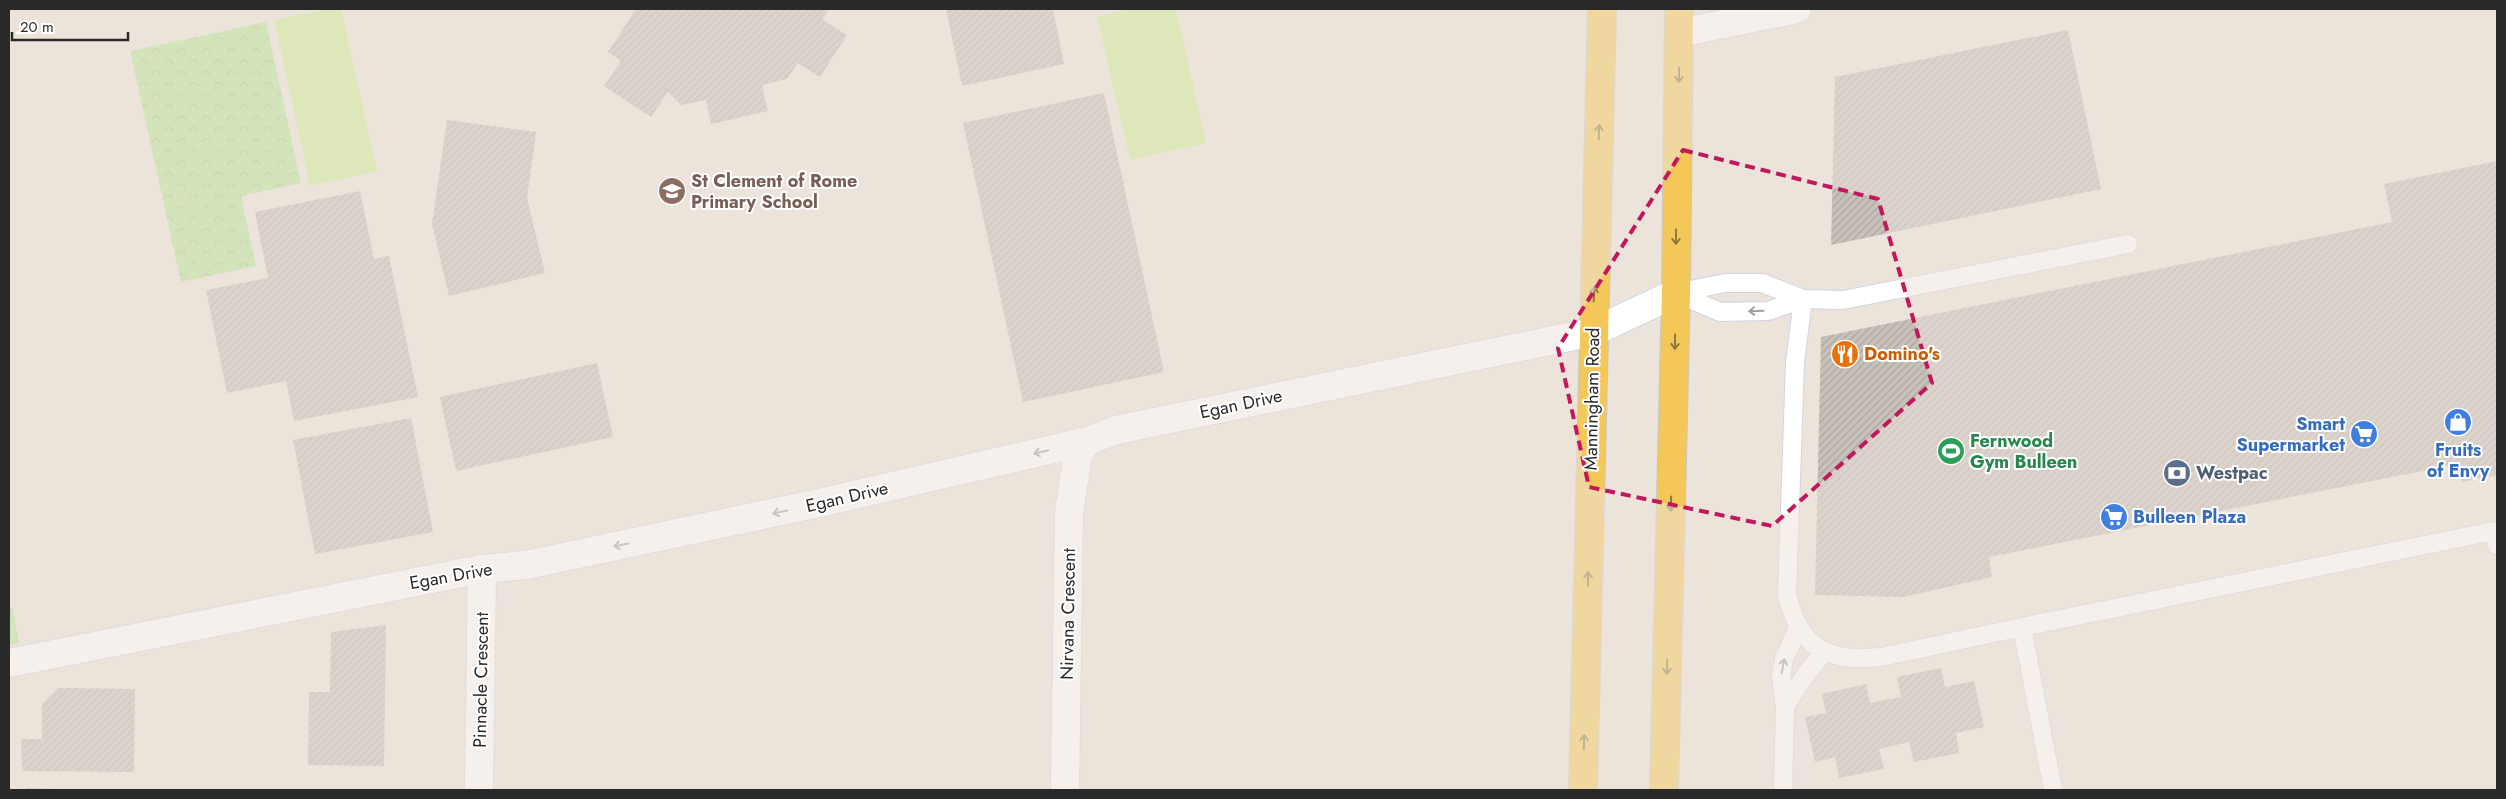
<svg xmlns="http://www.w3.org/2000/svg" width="2506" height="799" viewBox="0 0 2506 799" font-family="Jost,sans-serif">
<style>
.grass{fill:url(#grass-tufts)}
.park{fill:url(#park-crowns)}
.pitch{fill:#c9ec91}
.building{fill:url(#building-hatch)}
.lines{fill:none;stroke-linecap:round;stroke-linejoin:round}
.lane-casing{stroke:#d0d4e3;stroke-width:20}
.street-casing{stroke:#d0d4e3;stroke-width:30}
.primary-casing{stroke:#c7c7c7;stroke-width:30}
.lane{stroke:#fff;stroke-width:18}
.street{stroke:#fff;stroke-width:28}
.primary{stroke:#f4c858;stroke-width:28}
.oneway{stroke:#8e7840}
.oneway2{stroke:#9f9f9f}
.marked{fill:none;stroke:#c2185b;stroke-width:4;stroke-dasharray:10 6;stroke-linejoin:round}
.labels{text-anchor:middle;stroke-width:4;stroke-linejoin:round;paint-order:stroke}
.education-label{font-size:18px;font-weight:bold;fill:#785e54;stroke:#fff;text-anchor:start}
.food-label{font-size:18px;font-weight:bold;fill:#c56008;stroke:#fff;text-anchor:start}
.street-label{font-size:18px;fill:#292929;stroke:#fff}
.shop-label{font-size:18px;font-weight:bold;fill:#366cbe;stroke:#fff;text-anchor:end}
.leisure-label{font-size:18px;font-weight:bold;fill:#27864d;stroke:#fff;text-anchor:start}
.service-label{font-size:18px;font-weight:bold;fill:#4e5e75;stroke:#fff;text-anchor:start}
</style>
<defs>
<pattern id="grass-tufts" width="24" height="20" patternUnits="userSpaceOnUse" patternTransform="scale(1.25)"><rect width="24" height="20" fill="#b4e495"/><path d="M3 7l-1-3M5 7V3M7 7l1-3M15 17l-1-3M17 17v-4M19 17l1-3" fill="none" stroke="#9bc480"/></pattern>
<pattern id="park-crowns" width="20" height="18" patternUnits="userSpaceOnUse" patternTransform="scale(1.25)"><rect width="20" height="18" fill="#b4e495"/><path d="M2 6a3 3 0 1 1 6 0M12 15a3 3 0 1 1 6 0" fill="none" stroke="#9bc480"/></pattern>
<pattern id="building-hatch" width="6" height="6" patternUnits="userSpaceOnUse" patternTransform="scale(1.25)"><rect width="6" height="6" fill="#c7c1ba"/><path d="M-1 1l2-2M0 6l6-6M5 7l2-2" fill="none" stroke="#aba6a0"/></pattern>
</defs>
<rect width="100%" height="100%" fill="#ece4db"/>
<path class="grass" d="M9,608H12L13,610L19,643L9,645Z"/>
<path class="park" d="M266,22L301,183L241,196L256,266L181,282L130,51Z"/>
<g class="pitch">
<path d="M327,9H341L377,171L310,186L274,20Z"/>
<path d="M1132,9H1176L1206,143L1130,160L1097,17Z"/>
</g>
<g class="building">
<path d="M636,9H829L822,19L847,35L820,77L798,63L787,79L762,85L768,111L711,124L706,100L681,105L668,92L651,117L604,86L621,61L608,52Z"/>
<path d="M946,9H1053L1064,64L962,86Z"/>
<path d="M2068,30L2101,189L1831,245L1835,77Z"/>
<path d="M1104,93L1164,372L1023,402L963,123Z"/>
<path d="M447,120L536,132L527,198L545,273L449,296L432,224Z"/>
<path d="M2497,161V475L2462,482L2458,464L1989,557L1992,577L1903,597L1815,595L1821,337L2392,222L2384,184Z"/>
<path d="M360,191L374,259L389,256L418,397L294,421L286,381L227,393L206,290L268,278L255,212Z"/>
<path d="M597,363L613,437L456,471L440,397Z"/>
<path d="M411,418L433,532L315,554L293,440Z"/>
<path d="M386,625L384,766L308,765L309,692H330L331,632Z"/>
<path d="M1941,668L1945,687L1974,681L1984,727L1956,733L1959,753L1914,762L1909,742L1879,749L1884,769L1839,778L1835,757L1815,762L1805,717L1826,713L1822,694L1866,684L1870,703L1901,697L1897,677Z"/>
<path d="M58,688L135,689L134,772L22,771L21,739H42V704Z"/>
<path d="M26,788L64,789V790H26Z"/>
</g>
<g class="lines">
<g class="lane-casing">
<g id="lane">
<path d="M1676,293L1725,283H1762L1803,299L1843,300L2128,244"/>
<path d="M1676,293L1720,312L1768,311L1803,299"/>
<path d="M1803,299L1795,363L1787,594C1799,648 1828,663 1881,657L2022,627"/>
<path d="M1785,706L1806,674L1824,652"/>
<path d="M1783,790L1785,706L1781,677L1784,659L1798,628"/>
<path d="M2053,790L2022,627L2494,531L2497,545"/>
</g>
</g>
<g class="street-casing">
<g id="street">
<path d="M1679,33L1797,9"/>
<path d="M9,663L482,569L526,565L819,503L1088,441L1116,430L1593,332L1676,293"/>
<path d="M479,790L482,569"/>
<path d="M1065,790L1069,512L1078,454L1088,441"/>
</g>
</g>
<g class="primary-casing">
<g id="primary">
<path d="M1583,790L1602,9"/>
<path d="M1664,790L1676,293L1679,9"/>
</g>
</g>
<use href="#lane" class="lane"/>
<use href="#street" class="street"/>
<use href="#primary" class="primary"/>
</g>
<defs><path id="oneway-shaft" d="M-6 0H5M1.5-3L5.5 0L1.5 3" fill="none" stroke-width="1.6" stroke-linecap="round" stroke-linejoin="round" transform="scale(1.25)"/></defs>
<g class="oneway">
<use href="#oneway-shaft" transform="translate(1679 75) rotate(91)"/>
<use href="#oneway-shaft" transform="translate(1599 132) rotate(-88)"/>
<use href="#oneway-shaft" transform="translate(1676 237) rotate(91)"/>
<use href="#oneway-shaft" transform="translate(1594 294) rotate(-88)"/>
<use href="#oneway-shaft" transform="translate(1675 342) rotate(91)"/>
<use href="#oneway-shaft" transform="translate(1671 504) rotate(91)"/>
<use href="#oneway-shaft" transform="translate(1588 579) rotate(-89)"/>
<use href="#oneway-shaft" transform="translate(1667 667) rotate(91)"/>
<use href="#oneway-shaft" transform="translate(1584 742) rotate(-89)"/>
</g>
<g class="oneway2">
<use href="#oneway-shaft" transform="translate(1756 311) rotate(178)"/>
<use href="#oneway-shaft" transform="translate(1041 452) rotate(167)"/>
<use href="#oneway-shaft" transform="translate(780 512) rotate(168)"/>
<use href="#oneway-shaft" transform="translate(621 545) rotate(168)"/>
<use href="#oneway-shaft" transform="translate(1783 666) rotate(-79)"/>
</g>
<path d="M0 0H2506V799H0ZM1683,150L1878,199L1932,383L1772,526L1589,487L1558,348Z" fill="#ece4db" fill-opacity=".55" fill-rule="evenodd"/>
<path class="marked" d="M1683,150L1878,199L1932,383L1772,526L1589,487L1558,348Z"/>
<defs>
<g id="school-disc" transform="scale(1.4375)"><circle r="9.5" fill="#8d6e63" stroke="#fff"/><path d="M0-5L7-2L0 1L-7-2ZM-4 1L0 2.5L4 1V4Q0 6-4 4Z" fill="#fff"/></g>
<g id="restaurant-disc" transform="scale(1.4375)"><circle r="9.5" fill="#e8710a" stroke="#fff"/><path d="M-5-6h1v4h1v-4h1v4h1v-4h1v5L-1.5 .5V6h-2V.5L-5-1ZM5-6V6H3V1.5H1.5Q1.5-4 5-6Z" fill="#fff"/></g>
<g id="shop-disc" transform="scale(1.4375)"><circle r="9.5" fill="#3f7fe0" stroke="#fff"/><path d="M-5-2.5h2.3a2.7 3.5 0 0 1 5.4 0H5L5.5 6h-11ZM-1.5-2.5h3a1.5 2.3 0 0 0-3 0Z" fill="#fff"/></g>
<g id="supermarket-disc" transform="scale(1.4375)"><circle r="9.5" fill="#3f7fe0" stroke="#fff"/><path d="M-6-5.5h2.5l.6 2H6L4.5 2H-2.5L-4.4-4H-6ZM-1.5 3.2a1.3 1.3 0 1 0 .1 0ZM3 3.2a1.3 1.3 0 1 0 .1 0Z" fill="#fff"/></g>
<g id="stadium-disc" transform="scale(1.4375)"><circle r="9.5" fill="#2e9e5b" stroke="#fff"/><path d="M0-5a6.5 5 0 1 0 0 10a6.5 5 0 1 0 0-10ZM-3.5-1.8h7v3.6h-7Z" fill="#fff"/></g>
<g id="bank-disc" transform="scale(1.4375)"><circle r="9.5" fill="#5c6f8a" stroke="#fff"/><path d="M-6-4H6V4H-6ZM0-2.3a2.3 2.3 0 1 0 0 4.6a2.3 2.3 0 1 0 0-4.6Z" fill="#fff"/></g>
</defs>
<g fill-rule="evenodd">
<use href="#school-disc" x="672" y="191"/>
<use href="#restaurant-disc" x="1845" y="354"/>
<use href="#shop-disc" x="2458" y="422"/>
<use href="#supermarket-disc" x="2364" y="434"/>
<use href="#stadium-disc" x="1951" y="451"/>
<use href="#bank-disc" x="2177" y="473"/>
<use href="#supermarket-disc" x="2114" y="517"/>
</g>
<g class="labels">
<g class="education-label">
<text x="691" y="187">St Clement of Rome<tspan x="691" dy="21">Primary School</tspan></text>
</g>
<g class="food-label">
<text x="1864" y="360">Domino's</text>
</g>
<g class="street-label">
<text transform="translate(1592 399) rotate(-89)" y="6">Manningham Road</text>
<text transform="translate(1241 404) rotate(-12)" y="6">Egan Drive</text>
<text transform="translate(847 497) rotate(-13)" y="6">Egan Drive</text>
<text transform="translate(451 576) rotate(-10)" y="6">Egan Drive</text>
<text transform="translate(1068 614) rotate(-89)" y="6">Nirvana Crescent</text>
<text transform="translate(481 680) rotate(-89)" y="6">Pinnacle Crescent</text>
</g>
<g class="shop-label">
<text x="2345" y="430">Smart<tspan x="2345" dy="21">Supermarket</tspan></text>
<text x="2458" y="456" text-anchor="middle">Fruits<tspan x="2458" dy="21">of Envy</tspan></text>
<text x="2133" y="523" text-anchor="start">Bulleen Plaza</text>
</g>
<g class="leisure-label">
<text x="1970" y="447">Fernwood<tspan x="1970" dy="21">Gym Bulleen</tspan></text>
</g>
<g class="service-label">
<text x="2196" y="479">Westpac</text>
</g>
</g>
<rect width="2506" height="799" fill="none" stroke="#292929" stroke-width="20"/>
<path d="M12 32v8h116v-8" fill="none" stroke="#292929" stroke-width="2.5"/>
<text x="20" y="32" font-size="15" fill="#292929" stroke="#ffffff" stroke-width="4" paint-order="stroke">20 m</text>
</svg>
